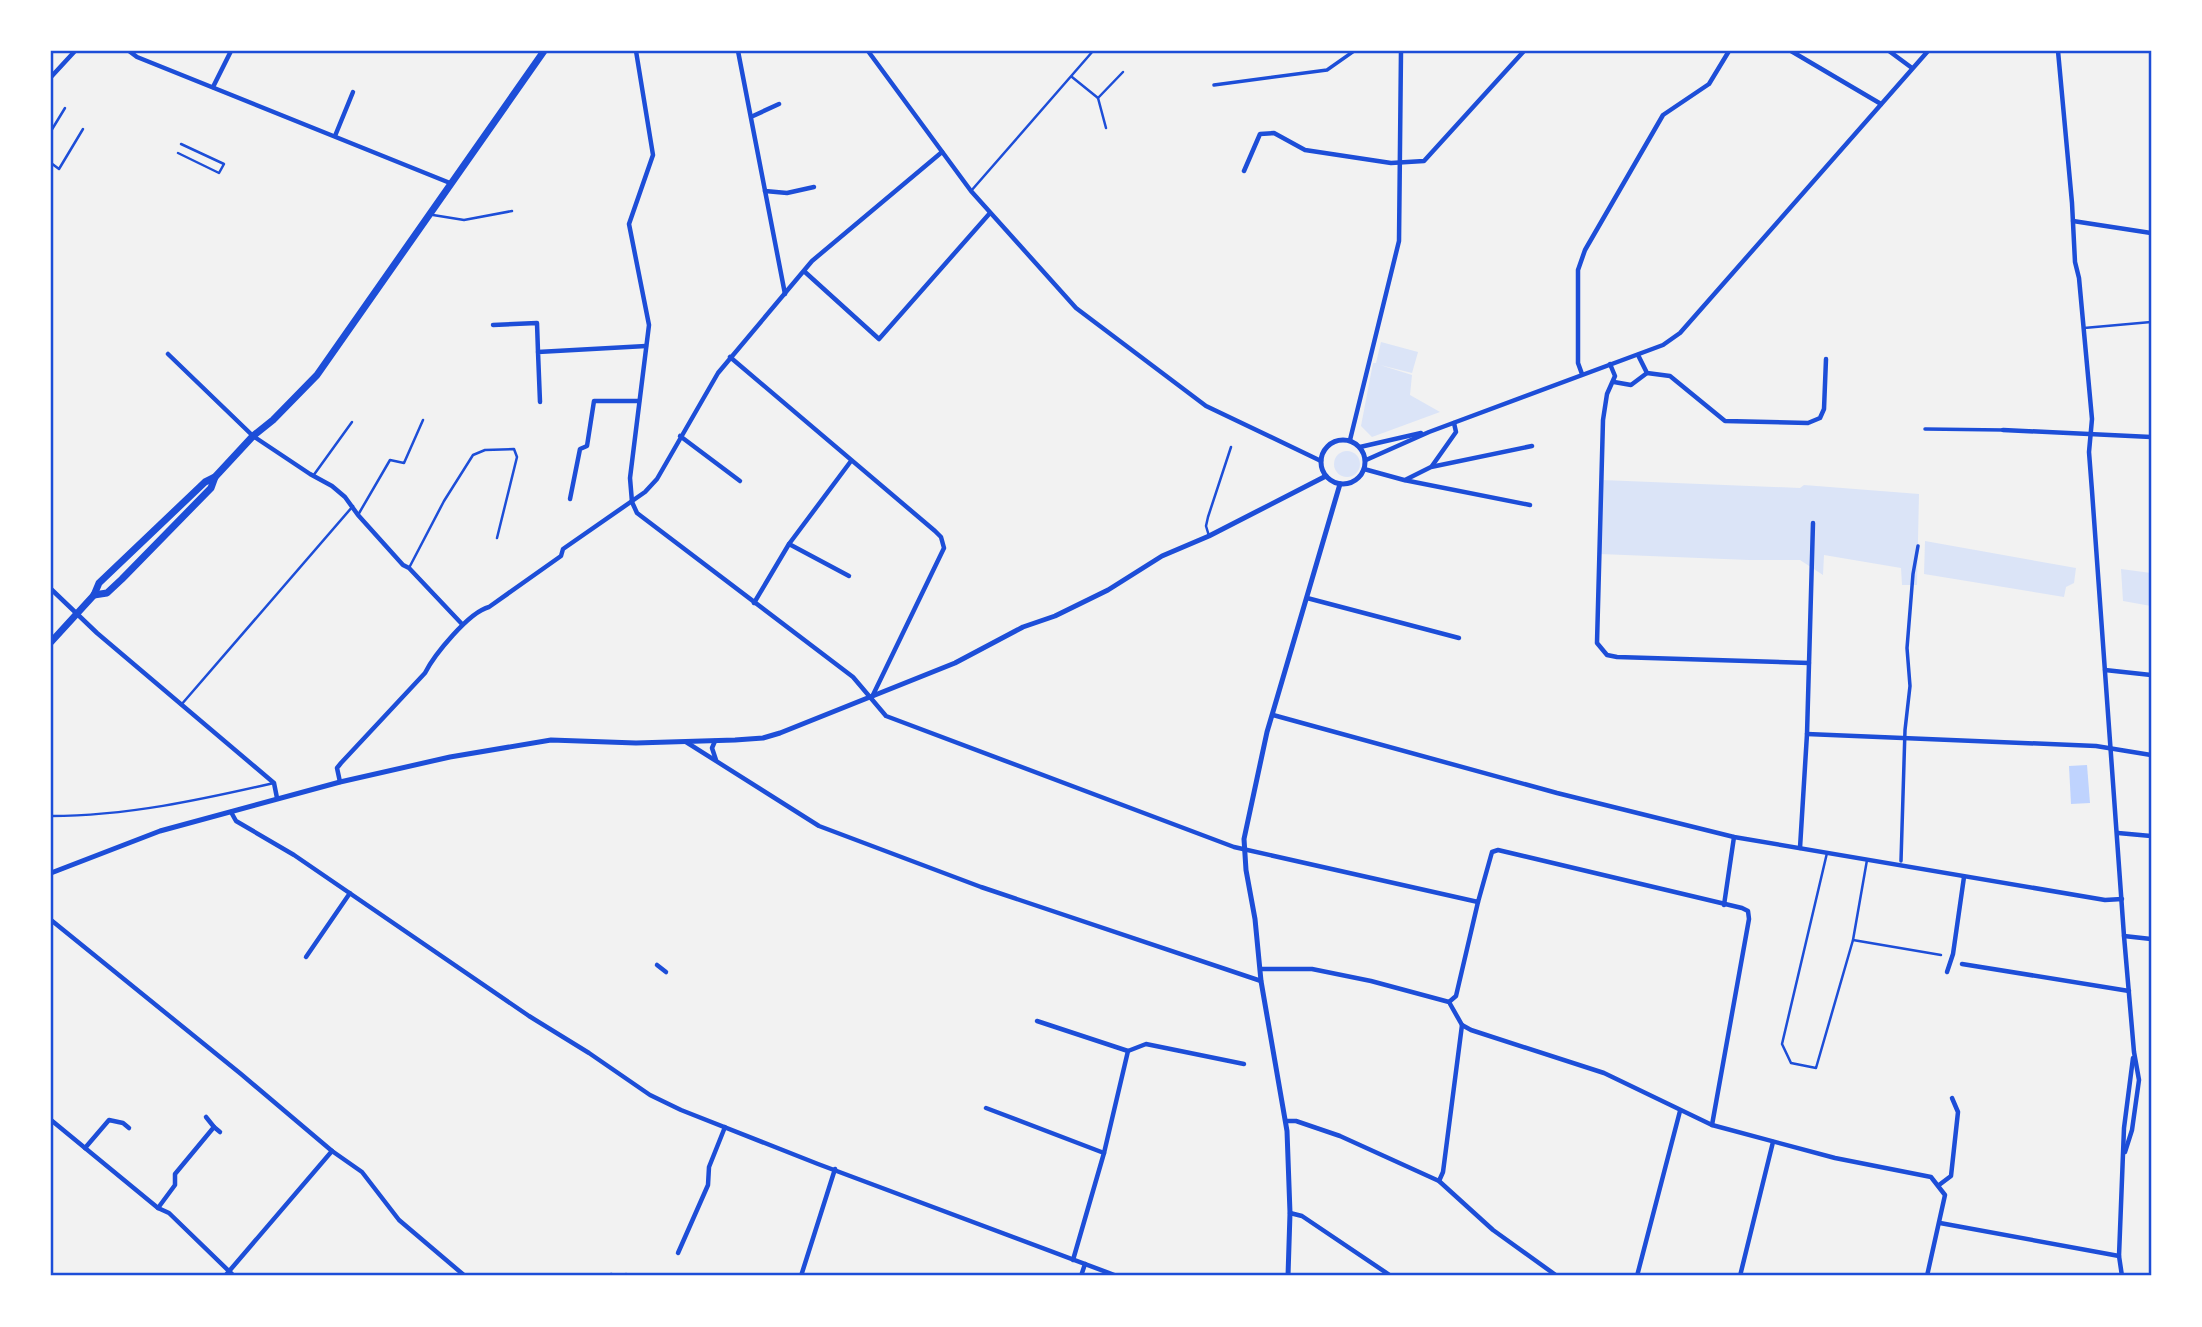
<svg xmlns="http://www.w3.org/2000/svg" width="2202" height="1327" viewBox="0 0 2202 1327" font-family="Inter,sans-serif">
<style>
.green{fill:#dbe4f7}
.water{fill:#bfd3fe}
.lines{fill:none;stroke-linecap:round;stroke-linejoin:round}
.service{stroke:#1d4ed8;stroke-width:2.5}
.pedestrian{stroke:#1d4ed8;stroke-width:3.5}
.minor{stroke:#1d4ed8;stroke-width:4.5}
.tertiary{stroke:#1d4ed8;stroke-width:5}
.primary{stroke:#1d4ed8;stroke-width:7}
.neatline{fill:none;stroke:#1d4ed8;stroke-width:2.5}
</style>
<rect width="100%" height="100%" fill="#f2f2f2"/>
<g class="green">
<path d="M1381,342L1418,352L1412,373L1380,365L1412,375L1410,395L1440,412L1372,437L1361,426L1373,363H1376Z"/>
<circle cx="1347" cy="464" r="13"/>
<path d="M1602,480L1800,488L1804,485L1919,494L1917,585H1902L1901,568L1824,555L1823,575L1800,560H1749L1600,554Z"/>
<path d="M1925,541L2076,568L2074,583L2066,587L2064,597L1924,574Z"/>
<path d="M2121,569L2151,573V606L2123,601Z"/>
</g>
<path class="water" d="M2087,765L2090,803L2071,804L2069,766Z"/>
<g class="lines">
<g class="service">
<path d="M1072,77L1098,98L1123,72"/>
<path d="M1098,98L1106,128"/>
<path d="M51,131L65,108"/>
<path d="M178,153L219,173L224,164L181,144"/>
<path d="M51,163L59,169L83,129"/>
<path d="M971,191L1093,51"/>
<path d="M433,215L464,220L512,211"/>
<path d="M2084,328L2151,322"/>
<path d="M313,476L352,422"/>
<path d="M358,515L390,460L404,463L423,420"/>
<path d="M1209,536L1206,526L1208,517L1231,447"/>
<path d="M409,568L444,501L473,455L485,450L514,449L517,457L497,538"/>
<path d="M181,705L353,506"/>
<path d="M51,816C126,816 200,800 274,783"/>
<path d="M1827,853L1782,1044L1791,1063L1816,1068L1853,940L1867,860"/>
<path d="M1853,940L1941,955"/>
</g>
<g class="pedestrian">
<path d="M1214,85L1327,70L1354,51"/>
<path d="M1925,429L2003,430"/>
<path d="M1901,861L1905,730L1910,686L1907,648L1913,574L1918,546"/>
</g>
<g class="minor">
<path d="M129,51L137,57L450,183"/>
<path d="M636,51L653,155L629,224L649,325L630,478L632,502L637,513L853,677L886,716L1234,847L1478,902L1492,852L1498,850L1742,908L1748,911L1749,919L1712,1125"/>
<path d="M738,51L785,294"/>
<path d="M868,51L971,191L1076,308L1206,406L1321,461"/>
<path d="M1791,51L1881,104"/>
<path d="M1889,51L1912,68"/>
<path d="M2058,51L2072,203L2075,262L2079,278L2092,419L2089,452L2092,491L2124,936L2134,1052L2139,1080L2132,1130L2125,1152"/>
<path d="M51,77L75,51"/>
<path d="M213,87L231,51"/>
<path d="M753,116L779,104"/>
<path d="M335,136L353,92"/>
<path d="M1244,171L1260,134L1274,133L1305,150L1391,163L1424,161L1524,51"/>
<path d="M765,191L787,193L814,187"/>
<path d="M2073,221L2151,233"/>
<path d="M805,272L879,339L990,213"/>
<path d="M493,325L537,323L538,352"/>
<path d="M168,354L253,436L310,474L332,486L345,497L358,515L403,565L409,568L461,623"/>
<path d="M1638,355L1647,373L1670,376L1725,421L1808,423L1820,418L1824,409L1826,359"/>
<path d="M730,357L935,531L941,537L944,548L872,697"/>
<path d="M1610,364L1615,376L1607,394L1603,420L1597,643L1607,655L1617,657L1809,663"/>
<path d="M1582,374L1578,363V270L1585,250L1663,115L1709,84L1729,51"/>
<path d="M1614,382L1631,385L1647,373"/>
<path d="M540,402L538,352L646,346"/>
<path d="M2003,430L2151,437"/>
<path d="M680,436L740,481"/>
<path d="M1350,440L1399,241L1401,51"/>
<path d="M1360,447L1421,433"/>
<path d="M1366,460L1429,432L1663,345L1680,333L1928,51"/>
<path d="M1432,466L1456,432L1454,423"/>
<path d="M1364,469L1404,480L1530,505"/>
<path d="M1405,480L1431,467L1532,446"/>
<path d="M570,499L580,449L587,446L594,401H639"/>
<path d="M789,544L849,576"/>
<path d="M51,589L97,633L274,783L277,798"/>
<path d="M1307,598L1459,638"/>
<path d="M754,603L789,544L851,461"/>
<path d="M2105,670L2151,675"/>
<path d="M1273,715L1557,793L1734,837L2105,900L2122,899"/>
<path d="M1807,734L2096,746L2151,755"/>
<path d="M715,741L712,748L716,760"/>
<path d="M686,742L819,826L981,887L1261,981"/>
<path d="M340,782L337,768L341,763L425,673C434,655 469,612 489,607L561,556L563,549L645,492L657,479L718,373L812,261L942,152"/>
<path d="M231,812L236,821L294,855L529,1016L589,1053L650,1095L681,1110L818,1164L1117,1276"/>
<path d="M2118,833L2151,836"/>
<path d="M1800,848L1807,734L1813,523"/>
<path d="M1724,905L1734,837"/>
<path d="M51,920L241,1074L332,1151L362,1172L399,1220L465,1276"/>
<path d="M2124,936L2151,939"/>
<path d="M306,957L350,893"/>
<path d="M1962,964L2129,991"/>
<path d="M657,965L666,972"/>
<path d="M1261,969H1312L1371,981L1449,1002L1462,1025L1471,1030L1604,1073L1712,1125L1835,1158L1931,1177L1945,1195L1927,1276"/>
<path d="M1947,972L1953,954L1964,877"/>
<path d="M1449,1002L1456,996L1478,902"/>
<path d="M1037,1021L1128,1051"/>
<path d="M986,1108L1104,1153"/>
<path d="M206,1117L214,1127"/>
<path d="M51,1120L158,1208L169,1213L234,1276"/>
<path d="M1286,1121H1296L1340,1136L1439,1181L1493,1230L1557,1276"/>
<path d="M85,1148L109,1120L123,1123L129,1128"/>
<path d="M1439,1181L1443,1172L1462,1025"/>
<path d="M1939,1185L1951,1176L1958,1112L1952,1098"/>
<path d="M158,1208L175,1185V1174L214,1127L220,1132"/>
<path d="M1290,1213L1302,1216L1391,1276"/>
<path d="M1940,1223L2119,1256"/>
<path d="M678,1253L708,1185L709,1167L725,1127"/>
<path d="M1073,1260L1104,1153L1128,1051L1146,1044L1244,1064"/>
<path d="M611,1275L614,1276"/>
<path d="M225,1276L332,1151"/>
<path d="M626,1276V1275"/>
<path d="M801,1276L835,1169"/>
<path d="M1081,1276L1085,1264"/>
<path d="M1637,1276L1680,1111"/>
<path d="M1740,1276L1773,1142"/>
<path d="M2122,1276L2119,1256L2124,1128L2133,1058"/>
</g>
<g class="tertiary">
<circle cx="1343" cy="462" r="22"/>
<path d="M51,873L160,831L340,782L450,757L551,740L636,743L735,740L763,738L780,733L955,663L1023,627L1055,616L1108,590L1162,556L1209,536L1326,476"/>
<path d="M1288,1276L1290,1213L1287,1131L1261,981L1255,919L1246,870L1244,839L1267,732L1340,484"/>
</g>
<g class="primary">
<path d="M94,595L107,593L122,579L211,488L215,477"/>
<path d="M51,642L94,595L99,583L205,482L215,477L253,436L273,420L317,375L544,51"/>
</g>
</g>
<rect width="2202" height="1327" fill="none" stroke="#ffffff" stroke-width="105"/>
<rect x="52" y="52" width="2098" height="1222" class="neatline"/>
</svg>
